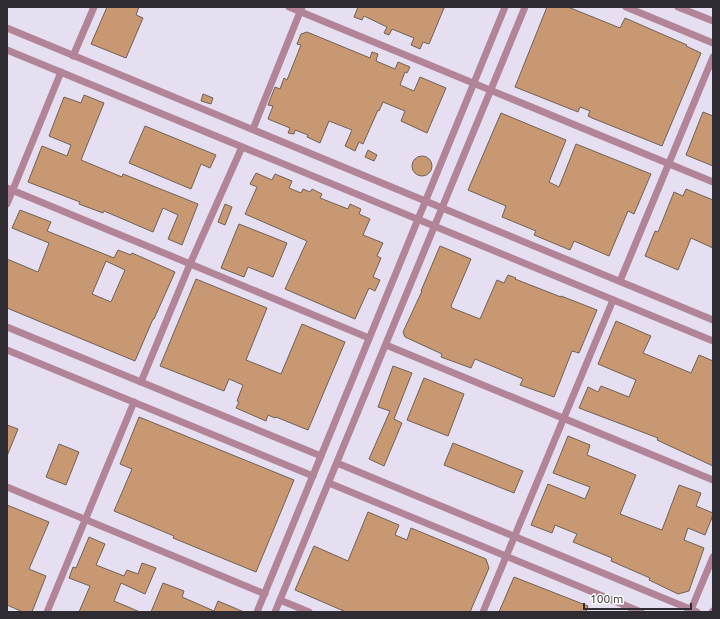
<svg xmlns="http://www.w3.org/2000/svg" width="720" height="619" viewBox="0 0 720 619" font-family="Ubuntu,sans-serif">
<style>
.building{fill:#c89873;stroke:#706155;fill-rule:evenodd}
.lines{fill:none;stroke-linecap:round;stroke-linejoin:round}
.minor{stroke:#b28497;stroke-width:7}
</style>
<rect width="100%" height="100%" fill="#e6def1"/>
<g class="building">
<path d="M107,7H139L136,15L143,18L126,58L91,44Z"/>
<path d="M358,7H441L444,8L429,44L423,42L420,49L411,45L414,38L392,29L389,35L384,33L387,27L364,16L362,20L354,17Z"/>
<path d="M547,7H568L620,28L625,18L687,45L686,46L701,53L662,146L592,118L588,116L590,111L580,107L578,112L515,87Z"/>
<path d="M307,32L370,58L372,52L378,54L376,61L395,69L398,62L410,67L407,73L405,72L400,85L414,91L420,77L446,88L427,133L401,121L405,111L383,102L379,111L378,110L363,144L359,142L355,151L345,146L352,130L329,121L320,143L307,137L308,135L295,130L294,134L288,133L290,128L268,119L273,106L268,105L275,87L280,89L284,78L287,80L301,45L297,44L301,34Z"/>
<path d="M203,94L213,98L211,104L201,101Z"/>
<path d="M84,95L104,103L81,160L122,177L123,174L198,204L182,245L168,239L178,215L163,208L153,232L104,211L103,213L79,204L80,202L28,182L42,146L67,156L71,145L49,136L64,97L81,103Z"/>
<path d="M703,112L713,116V166L686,155Z"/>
<path d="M501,113L566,140L549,182L559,187L576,144L651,174L634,214L628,211L609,256L574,241L570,250L534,235L536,231L502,217L506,206L468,190Z"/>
<path d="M145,126L216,155L210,168L201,164L191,189L129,163Z"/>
<path d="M368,150L377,155L374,161L365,157Z"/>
<circle cx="422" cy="166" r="10"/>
<path d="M256,173L272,180L275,174L292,181L289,188L301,193L303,189L310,192L312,189L322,194L320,198L348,209L350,204L361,209L359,214L370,219L363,235L383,243L377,256L381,258L373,277L380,280L375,291L369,288L355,319L285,289L307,241L245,214L257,187L250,184Z"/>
<path d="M686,189L713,200V248L691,238L678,270L645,256L655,231L658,232L674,192L683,196Z"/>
<path d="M225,204L232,207L225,225L218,222Z"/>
<path d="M20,210L51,222L47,231L114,258L118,250L131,255L132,253L175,272L154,319H153L135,361L7,308V259L38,272L49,243L12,228ZM106,261L125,270L111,302L92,294Z"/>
<path d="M239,224L287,243L273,277L248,267L244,277L221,268Z"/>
<path d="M440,246L471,259L451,306L452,308L480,319L497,280L504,283L508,275L516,278L515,279L561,297V296L597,310L579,353L572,351L554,397L520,385L523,379L475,359L471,368L441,357L442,354L405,337L403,332L422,291H421Z"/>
<path d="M196,279L267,308L246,360L281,374L302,324L345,342L308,430L276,417L275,418L268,415L266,421L236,408L239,402L237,401L243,385L229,379L224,391L160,366Z"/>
<path d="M616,321L651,336L643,353L691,373L699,355L713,361V466L657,440L658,438L579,408L588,387L598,392L601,386L629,397L636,380L598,364Z"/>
<path d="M393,366L412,373L394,419L402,423L384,466L369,459L390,411L378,407Z"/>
<path d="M424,378L464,394L448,436L407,420Z"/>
<path d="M139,417L294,480L256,572L173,538L174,536L114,511L132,469L120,464Z"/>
<path d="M7,425L18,429L7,456Z"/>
<path d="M568,436L590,445L587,455L636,475L620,514L662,530L679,485L701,493L696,506L713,513V515L705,535L688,528L684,540L704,548L689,591L678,594L649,580L650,578L611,561L612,558L573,542L577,534L555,525L552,533L531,525L548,484L585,499L590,487L553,473Z"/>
<path d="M453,443L523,471L514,493L444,465Z"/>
<path d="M59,444L79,452L66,485L46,477Z"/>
<path d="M7,505L49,522L29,569L46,576L32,612H23L7,605Z"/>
<path d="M368,512L399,525L395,535L407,540L411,528L486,559L489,568L470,612H346L295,590L314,546L348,561Z"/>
<path d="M89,537L105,544L96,565L124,576L127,570L138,574L142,563L156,568L145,594L121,583L114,601L140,612H79L90,586L69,578L73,567L76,568Z"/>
<path d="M514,577L588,606L586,612H499Z"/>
<path d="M163,583L184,591L182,597L214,611L218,601L244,612H151Z"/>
</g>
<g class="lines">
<g class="minor">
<path d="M289,7L713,182"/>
<path d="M626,7L713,43"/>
<path d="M678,7L713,21"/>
<path d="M7,28L713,320"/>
<path d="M7,50L713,341"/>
<path d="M73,56L94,7"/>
<path d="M253,129L302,7"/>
<path d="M7,188L369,338"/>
<path d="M7,204L61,72"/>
<path d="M620,281L713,57"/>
<path d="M7,327L321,456"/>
<path d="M386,345L713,480"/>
<path d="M7,350L313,476"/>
<path d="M141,382L190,264L242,147"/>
<path d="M337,463L697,612"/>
<path d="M329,483L641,612"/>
<path d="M7,487L265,594"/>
<path d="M280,600L309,612"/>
<path d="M47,612L134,402"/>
<path d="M257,612L505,7"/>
<path d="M275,612L525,7"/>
<path d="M483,612L613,300"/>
<path d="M690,612L713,557"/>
<path d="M712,612L713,611"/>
</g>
</g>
<rect width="720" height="619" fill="none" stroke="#2e2b32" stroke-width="16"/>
<path d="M584 603v6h107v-6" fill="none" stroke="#2e2b32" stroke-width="2"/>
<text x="590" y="603" font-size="12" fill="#2e2b32" stroke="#ffffff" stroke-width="3" paint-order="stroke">100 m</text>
</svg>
